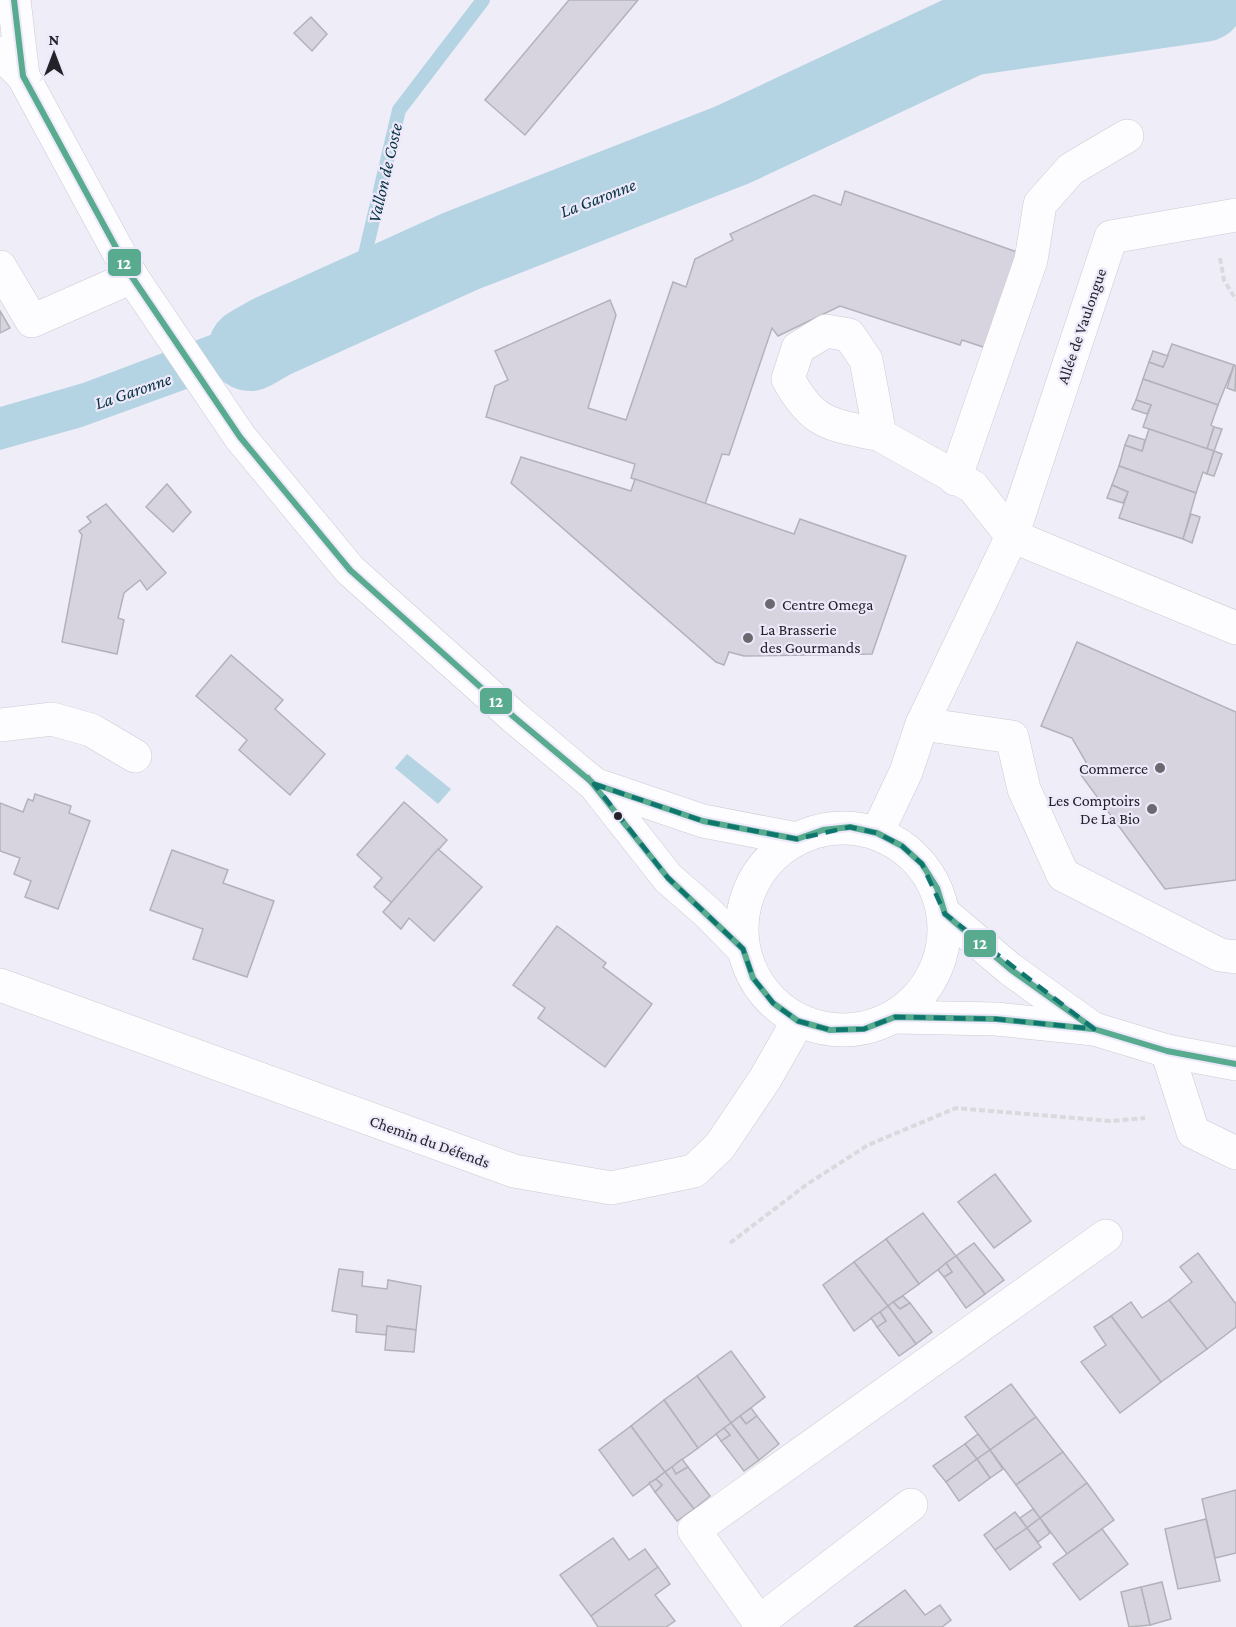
<svg xmlns="http://www.w3.org/2000/svg" width="1236" height="1627" viewBox="0 0 1236 1627" font-family="'Crimson Pro',serif">
<style>
.water{fill:#b4d4e3}
.lines{fill:none;stroke-linecap:round;stroke-linejoin:round}
.stream{stroke:#b4d4e3;stroke-width:14}
.river{stroke:#b4d4e3;stroke-width:84}
.building{fill:#d7d4e0;stroke:#b3b2b9;stroke-width:1.5}
.minor-casing{stroke:#cccbd2;stroke-width:34}
.major-casing{stroke:#cccbd2;stroke-width:34}
.path{stroke:#dad9dd;stroke-width:4;stroke-dasharray:6 3;stroke-linecap:butt}
.minor{stroke:#fdfcfe;stroke-width:33}
.major{stroke:#fdfcfe;stroke-width:33}
.bus-1-casing{stroke:#ede9fb;stroke-width:10}
.bus-1{stroke:#59ab90;stroke-width:6}
.marked{fill:none;stroke:#0f766e;stroke-width:4.5;stroke-dasharray:12 8;stroke-linejoin:round}
.poi-dot{fill:#6a6970;stroke:#ede9fb;stroke-width:2}
.bus-dot{fill:#232228;stroke:#ede9fb;stroke-width:2}
.labels{text-anchor:middle;stroke-width:4.5;stroke-linejoin:round;paint-order:stroke}
.street-label{font-size:16px;fill:#232228;stroke:#ede9fb}
.poi-label{font-size:16px;fill:#232228;stroke:#ede9fb;text-anchor:start}
.water-label{font-size:18px;font-style:italic;fill:#063340;stroke:#ede9fb}
.line-badge{stroke:#ede9fb;stroke-width:2}
.badge-label{font-size:16px;text-anchor:middle;font-weight:bold;fill:#fff}
</style>
<rect width="100%" height="100%" fill="#efedf7"/>
<g class="water">
<path d="M354,301L321,331L250,366L82,427L0,450V407L83,383L213,334L280,314Z"/>
<path d="M407,754L451,789L438,804L395,768Z"/>
</g>
<g class="lines">
<path class="stream" d="M354,301L399,110L483,0"/>
<path class="river" d="M250,349L271,337L461,251L732,145L969,34L1203,0"/>
</g>
<g class="building">
<path d="M569,0H638L525,135L485,100Z"/>
<path d="M311,17L327,34L312,51L294,33Z"/>
<path d="M845,191L1017,252L986,348L962,340L960,345L840,306L778,336L772,328L729,455L722,454L705,504L631,478L635,464L486,417L495,386L508,380L495,351L610,300L616,315L588,408L626,420L673,282L686,287L695,259L733,240L730,234L814,195L841,205Z"/>
<path d="M0,311L10,328L0,333Z"/>
<path d="M1172,344L1234,365L1218,405L1143,379L1149,362L1163,367Z"/>
<path d="M1153,351L1168,356L1163,367L1149,362Z"/>
<path d="M1234,365L1236,366L1235,391L1227,388Z"/>
<path d="M1143,379L1218,405L1211,425L1214,427L1207,449L1143,427L1151,405L1136,400Z"/>
<path d="M1136,400L1151,405L1147,414L1132,409Z"/>
<path d="M1214,427L1222,429L1214,451L1207,449Z"/>
<path d="M1149,429L1214,451L1207,474L1203,472L1196,493L1119,466L1125,445L1142,451Z"/>
<path d="M1129,435L1145,440L1142,451L1125,445Z"/>
<path d="M1214,451L1222,454L1214,476L1207,474Z"/>
<path d="M521,457L631,491L635,479L794,534L800,519L906,556L872,654L744,656L729,652L724,665L716,662L511,483Z"/>
<path d="M1119,466L1196,493L1183,539L1119,518L1128,492L1112,485Z"/>
<path d="M167,484L191,512L173,532L146,507Z"/>
<path d="M1112,485L1128,492L1123,503L1107,498Z"/>
<path d="M106,504L166,573L147,590L140,580L124,593L118,618L124,620L117,654L62,642L82,535L79,531L91,522L87,517Z"/>
<path d="M1191,514L1200,517L1192,543L1183,539Z"/>
<path d="M1077,642L1236,712V880L1165,889L1081,775L1086,762L1072,738L1041,726Z"/>
<path d="M231,655L283,700L275,709L325,754L290,795L239,750L247,740L196,696Z"/>
<path d="M35,794L71,806L69,813L90,821L58,909L25,897L31,881L14,874L20,858L0,851V803L23,812L28,799L33,801Z"/>
<path d="M404,802L447,840L392,903L374,887L382,878L357,855Z"/>
<path d="M438,849L482,887L434,941L409,918L401,929L383,912Z"/>
<path d="M172,850L228,870L223,883L274,901L247,977L193,959L203,929L150,910Z"/>
<path d="M557,926L606,963L603,967L652,1004L605,1067L538,1018L545,1008L513,985Z"/>
<path d="M995,1174L1031,1221L994,1248L958,1202Z"/>
<path d="M923,1213L956,1256L919,1284L886,1239Z"/>
<path d="M886,1239L919,1284L888,1306L854,1262Z"/>
<path d="M974,1243L1004,1280L985,1294L956,1256Z"/>
<path d="M1198,1253L1236,1304V1327L1207,1349L1169,1300L1192,1282L1180,1267Z"/>
<path d="M956,1256L985,1294L966,1308L944,1277L952,1272L946,1263Z"/>
<path d="M854,1262L888,1306L854,1331L823,1285Z"/>
<path d="M946,1263L952,1272L944,1277L938,1270Z"/>
<path d="M339,1269L363,1272L362,1286L387,1289L388,1280L421,1286L416,1330L387,1326L386,1335L356,1332L357,1315L332,1311Z"/>
<path d="M903,1296L910,1303L900,1309L893,1302Z"/>
<path d="M1169,1300L1207,1349L1161,1382L1111,1316L1131,1302L1142,1318Z"/>
<path d="M893,1302L900,1309L910,1303L932,1332L916,1344L888,1306Z"/>
<path d="M888,1306L916,1344L899,1356L877,1327L886,1321L880,1312Z"/>
<path d="M880,1312L886,1321L877,1327L871,1318Z"/>
<path d="M1111,1316L1161,1382L1120,1413L1081,1362L1106,1345L1094,1327Z"/>
<path d="M387,1326L416,1330L414,1352L385,1350Z"/>
<path d="M731,1351L765,1397L731,1423L697,1376Z"/>
<path d="M697,1376L731,1423L698,1448L664,1400Z"/>
<path d="M1011,1384L1036,1417L990,1450L965,1417Z"/>
<path d="M664,1400L698,1448L665,1472L631,1426Z"/>
<path d="M751,1408L757,1416L746,1424L740,1416Z"/>
<path d="M740,1416L746,1424L757,1416L779,1444L759,1460L731,1423Z"/>
<path d="M1036,1417L1063,1452L1016,1485L990,1450Z"/>
<path d="M731,1423L759,1460L744,1471L721,1441L730,1435L724,1428Z"/>
<path d="M631,1426L665,1472L633,1496L599,1450Z"/>
<path d="M724,1428L730,1435L721,1441L716,1434Z"/>
<path d="M978,1434L990,1450L977,1459L965,1444Z"/>
<path d="M965,1444L977,1459L946,1482L933,1466Z"/>
<path d="M990,1450L1003,1469L990,1478L977,1459Z"/>
<path d="M1063,1452L1087,1483L1040,1518L1016,1485Z"/>
<path d="M682,1459L688,1467L676,1474L672,1467Z"/>
<path d="M977,1459L990,1478L959,1501L946,1482Z"/>
<path d="M672,1467L676,1474L688,1467L710,1496L694,1509L665,1472Z"/>
<path d="M665,1472L694,1509L677,1521L655,1492L662,1485L656,1479Z"/>
<path d="M656,1479L662,1485L655,1492L649,1483Z"/>
<path d="M1087,1483L1114,1520L1067,1554L1040,1518Z"/>
<path d="M1236,1490V1553L1215,1558L1202,1499Z"/>
<path d="M1033,1509L1040,1518L1027,1528L1020,1518Z"/>
<path d="M1015,1512L1027,1528L995,1550L984,1535Z"/>
<path d="M1040,1518L1050,1533L1038,1542L1027,1528Z"/>
<path d="M1206,1519L1220,1581L1178,1589L1165,1529Z"/>
<path d="M1027,1528L1041,1547L1010,1570L995,1550Z"/>
<path d="M1102,1529L1128,1564L1080,1600L1053,1564Z"/>
<path d="M613,1538L629,1560L645,1549L658,1567L591,1616L560,1575Z"/>
<path d="M658,1567L670,1584L655,1595L675,1621L666,1627H598L591,1616Z"/>
<path d="M1162,1582L1171,1619L1150,1625L1141,1587Z"/>
<path d="M1141,1587L1150,1625L1129,1627L1121,1592Z"/>
<path d="M905,1590L925,1615L940,1605L951,1620L942,1627H854Z"/>
</g>
<g class="lines">
<g class="minor-casing">
<g id="minor">
<path d="M0,267L32,321L132,277"/>
<path d="M880,435C830,424 814,426 788,379L798,348L826,331L849,335L866,360L880,435L973,487L1012,536L1236,628"/>
<path d="M955,479L1031,260L1040,204L1071,169L1127,136"/>
<path d="M922,724L1012,737L1024,789L1063,875L1220,955L1236,957"/>
<path d="M0,725L52,719L91,730L135,756"/>
<path d="M877,833L906,772L922,724L1012,536L1111,237L1236,215"/>
<path d="M0,985L514,1171L611,1188L694,1171L720,1146L765,1079L798,1021"/>
<path d="M1167,1051L1193,1132L1236,1153"/>
<path d="M911,1505L759,1622L694,1530L1106,1236"/>
</g>
</g>
<g class="major-casing">
<g id="major">
<path d="M14,0L23,76"/>
<path d="M0,53L23,76L132,277L240,437L350,570L514,717L594,784L668,878L708,913L743,949"/>
<path d="M594,784L703,821L797,839"/>
<circle cx="843" cy="929" r="101"/>
<path d="M945,914L1010,969L1092,1028"/>
<path d="M895,1017L996,1019L1094,1029L1167,1051L1236,1064"/>
</g>
</g>
<g class="path">
<path d="M1220,258L1224,280L1236,300"/>
<path d="M730,1243L806,1185L868,1145L956,1108L1110,1121L1145,1118"/>
</g>
<use href="#minor" class="minor"/>
<use href="#major" class="major"/>
<g class="bus-1-casing">
<g id="bus-1">
<path d="M14,0L23,76L132,277L240,437L350,570L514,717L594,784L703,821L797,839L823,830L850,827L877,833L902,846L922,864L937,888L945,914L1010,969L1094,1029L1167,1051L1236,1064"/>
<path d="M588,778L668,878L743,949L753,978L773,1003L798,1021L830,1030L864,1029L895,1017L996,1019L1093,1029"/>
</g>
</g>
<use href="#bus-1" class="bus-1"/>
</g>
<path class="marked" d="M594,784L703,821L797,839L850,827L877,833L902,846L922,864L945,914L1094,1029L996,1019L895,1017L864,1029L830,1030L798,1021L773,1003L753,978L743,949L668,878Z"/>
<g class="poi-dot">
<circle cx="770" cy="604" r="6"/>
<circle cx="748" cy="638" r="6"/>
<circle cx="1160" cy="768" r="6"/>
<circle cx="1152" cy="809" r="6"/>
</g>
<circle class="bus-dot" cx="618" cy="816" r="5"/>
<g class="labels">
<g class="street-label">
<text transform="translate(1081 326) rotate(-71)" y="6">Allée de Vaulongue</text>
<text transform="translate(430 1141) rotate(20)" y="6">Chemin du Défends</text>
</g>
<g class="poi-label">
<text x="782" y="610">Centre Omega</text>
<text x="760" y="635">La Brasserie<tspan x="760" dy="18">des Gourmands</tspan></text>
<text x="1148" y="774" text-anchor="end">Commerce</text>
<text x="1140" y="806" text-anchor="end">Les Comptoirs<tspan x="1140" dy="18">De La Bio</tspan></text>
</g>
<g class="water-label">
<text transform="translate(385 173) rotate(-77)" y="6">Vallon de Coste</text>
<text transform="translate(598 198) rotate(-21)" y="6">La Garonne</text>
<text transform="translate(133 391) rotate(-19)" y="6">La Garonne</text>
</g>
</g>
<g class="line-badge">
<rect x="107" y="248" width="35" height="29" rx="6" fill="#59ab90"/>
<rect x="479" y="687" width="34" height="28" rx="6" fill="#59ab90"/>
<rect x="963" y="929" width="34" height="29" rx="6" fill="#59ab90"/>
</g>
<g class="badge-label">
<text x="124" y="269">12</text>
<text x="496" y="707">12</text>
<text x="980" y="949">12</text>
</g>
<g transform="translate(54 54)" stroke="#ede9fb" stroke-width="4.5" paint-order="stroke">
<path d="M0-4.5L10 22L0 15L-10 22Z" fill="#232228"/>
<text y="-9" font-size="16" font-weight="bold" text-anchor="middle" fill="#232228">N</text>
</g>
</svg>
